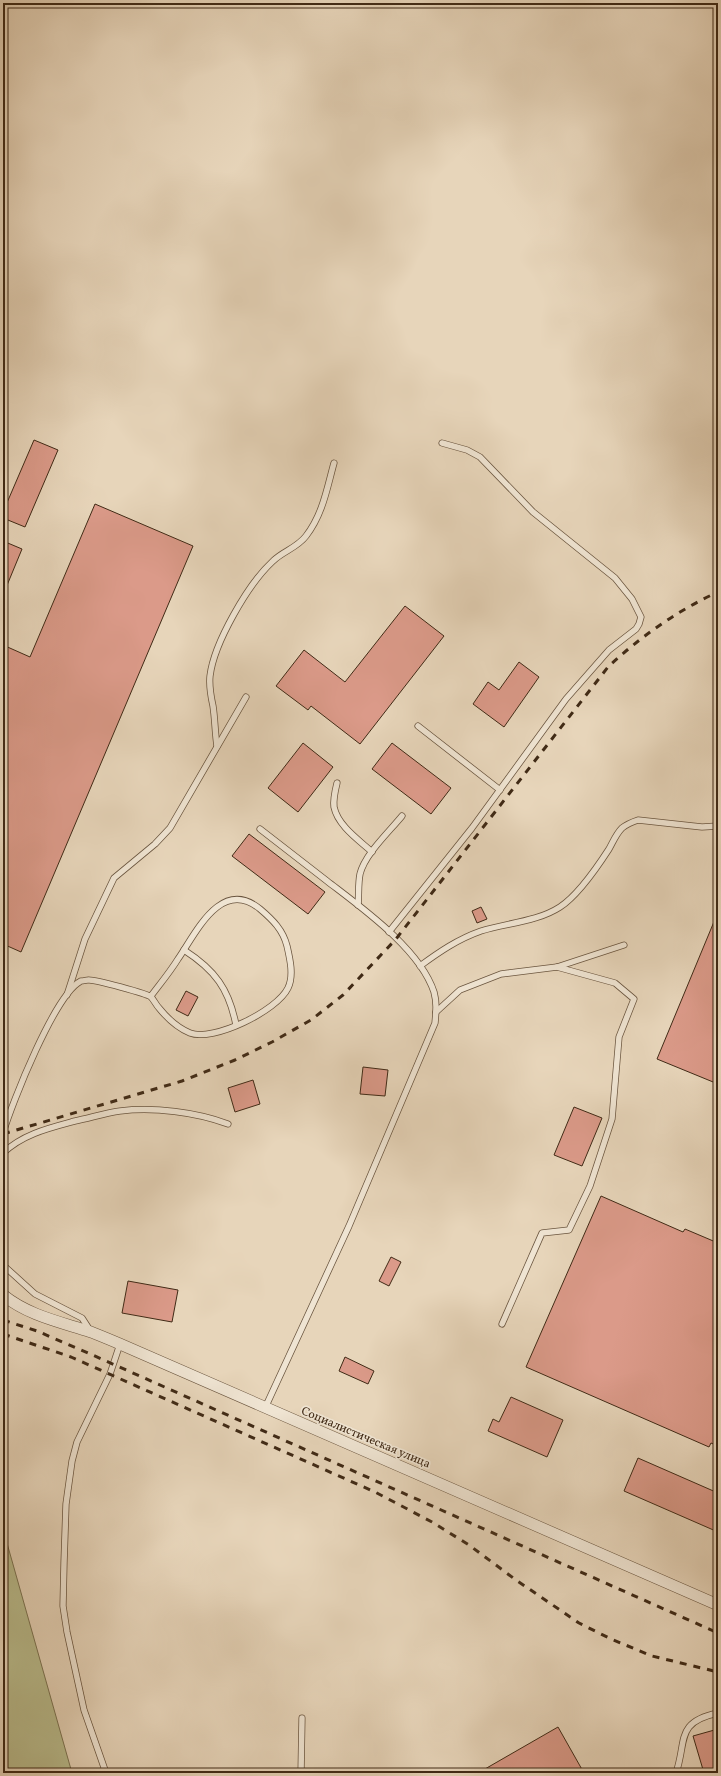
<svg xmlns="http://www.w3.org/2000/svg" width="721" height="1776" viewBox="0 0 721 1776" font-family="Vollkorn,serif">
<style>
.green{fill:#b9bc8d;stroke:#7c7352}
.building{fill:#db9a89;stroke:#402a16}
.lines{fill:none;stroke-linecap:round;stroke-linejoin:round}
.service-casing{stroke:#6a553f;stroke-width:7}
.minor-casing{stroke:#6a553f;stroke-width:12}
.service{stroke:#efe4d2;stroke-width:5.5}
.minor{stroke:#efe4d2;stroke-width:11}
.rail{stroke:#402a16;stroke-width:3;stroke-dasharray:7 7;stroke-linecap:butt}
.labels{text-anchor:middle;stroke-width:3.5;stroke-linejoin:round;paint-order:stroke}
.street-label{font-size:12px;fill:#402a16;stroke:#efe4d2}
</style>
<rect width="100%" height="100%" fill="#e7d5ba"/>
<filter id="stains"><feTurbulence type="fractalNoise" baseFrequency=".005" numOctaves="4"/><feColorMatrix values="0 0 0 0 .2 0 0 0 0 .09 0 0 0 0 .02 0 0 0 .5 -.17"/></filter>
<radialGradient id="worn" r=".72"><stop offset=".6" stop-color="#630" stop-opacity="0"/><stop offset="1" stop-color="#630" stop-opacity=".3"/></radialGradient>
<path class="green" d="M3,1529L72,1773H3Z"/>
<g class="building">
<path d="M34,440L58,450L25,527L3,518V512Z"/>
<path d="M95,504L193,546L21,952L3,944V645L30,657Z"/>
<path d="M3,541L22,549L3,595Z"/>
<path d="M405,606L444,636L360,744L311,706L308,710L276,686L304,650L345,682Z"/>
<path d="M519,662L539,677L504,727L473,704L488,682L499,690Z"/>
<path d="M303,743L333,767L298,812L268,788Z"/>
<path d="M392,743L451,788L431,814L372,769Z"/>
<path d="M249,834L325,892L308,914L232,856Z"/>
<path d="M481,907L487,919L477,923L472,911Z"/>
<path d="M718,912V1084L657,1059Z"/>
<path d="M186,991L198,997L188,1016L176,1010Z"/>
<path d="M363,1067L388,1070L385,1096L360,1094Z"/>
<path d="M253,1080L260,1104L235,1112L228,1088Z"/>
<path d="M574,1107L602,1118L582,1166L554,1155Z"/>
<path d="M601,1196L683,1232L685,1229L718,1243V1446L711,1443L709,1447L526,1367Z"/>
<path d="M391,1257L401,1262L389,1286L379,1281Z"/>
<path d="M128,1281L178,1290L172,1322L122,1313Z"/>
<path d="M345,1357L374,1371L368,1384L339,1371Z"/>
<path d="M511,1397L563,1420L547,1457L488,1431L493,1419L499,1422Z"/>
<path d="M638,1458L718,1493V1532L624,1491Z"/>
<path d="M558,1727L584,1773H478Z"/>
<path d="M718,1729V1773H704L693,1736Z"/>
</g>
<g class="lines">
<g class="service-casing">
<g id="service">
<path d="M418,726L500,790"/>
<path d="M217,746C215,733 215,719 213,706C211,697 209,686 210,676C214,643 248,584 273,561C283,551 297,548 306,536C323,514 327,488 334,463"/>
<path d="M337,783C335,791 333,799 334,807C338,826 359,840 372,852"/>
<path d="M260,829C282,846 305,864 327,881C362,908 420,949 434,992C437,1003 436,1012 435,1023L349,1226L265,1408"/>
<path d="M358,905C359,895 358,884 360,874C365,854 389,832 402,816"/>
<path d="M389,932L472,828L566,699L609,650L636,629L639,624L641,617L632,599L615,578L533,512L480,457L467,450L442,443"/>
<path d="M184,950C215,970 229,989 236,1025"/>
<path d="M420,966C439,952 458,939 481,931C506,923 537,922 560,907C577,896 598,866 609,849C613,842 616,834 622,828C627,824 632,822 638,820L702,827L718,826"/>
<path d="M67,995L85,939L114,878L155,844L170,828L246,697"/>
<path d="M436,1012L460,990L501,974L557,967L624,945"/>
<path d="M3,1133C12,1103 55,994 81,981C83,981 87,980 88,980C94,979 148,994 151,997C154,1000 156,1005 159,1008C167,1018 178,1028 190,1033C213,1042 277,1011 288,988C294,976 290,959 287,946C283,930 273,920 260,909C221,877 196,933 178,959C170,972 160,984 151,996"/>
<path d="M3,1153C23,1134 49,1128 75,1121C90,1118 105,1113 120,1111C154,1107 196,1112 228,1124"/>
<path d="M3,1265L35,1294L82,1318L91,1332"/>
<path d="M502,1324L542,1233L569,1230L590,1186L612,1119L619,1037L634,999L615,983L557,967"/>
<path d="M106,1773L84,1710L67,1632L63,1606L64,1563L66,1504L72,1461L77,1442L110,1374L120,1344"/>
<path d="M301,1773L302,1718"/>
<path d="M676,1773C687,1741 675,1722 718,1713"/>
</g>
</g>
<g class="minor-casing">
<path id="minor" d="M3,1295C29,1316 61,1322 91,1332C101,1336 111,1340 120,1344L718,1605"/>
</g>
<use href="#service" class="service"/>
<use href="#minor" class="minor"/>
<g class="rail">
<path d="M3,1134L182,1081L235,1060L272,1042L311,1020L343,995L396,939L608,667C640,637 678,610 718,592"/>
<path d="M3,1320L37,1331L88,1353L718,1633"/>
<path d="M3,1334L71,1357L375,1492L432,1522L469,1545L516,1580L579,1623L611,1639L652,1656L718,1672"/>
</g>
</g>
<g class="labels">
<g class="street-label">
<text transform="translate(366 1437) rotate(23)" y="4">Социалистическая улица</text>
</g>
</g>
<rect width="721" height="1776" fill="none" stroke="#e7d5ba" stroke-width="16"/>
<rect x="4" y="4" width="713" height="1768" fill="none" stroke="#402a16" stroke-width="2"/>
<rect x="8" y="8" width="705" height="1760" fill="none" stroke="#402a16"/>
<rect width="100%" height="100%" filter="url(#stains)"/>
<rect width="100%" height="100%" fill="url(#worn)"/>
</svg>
